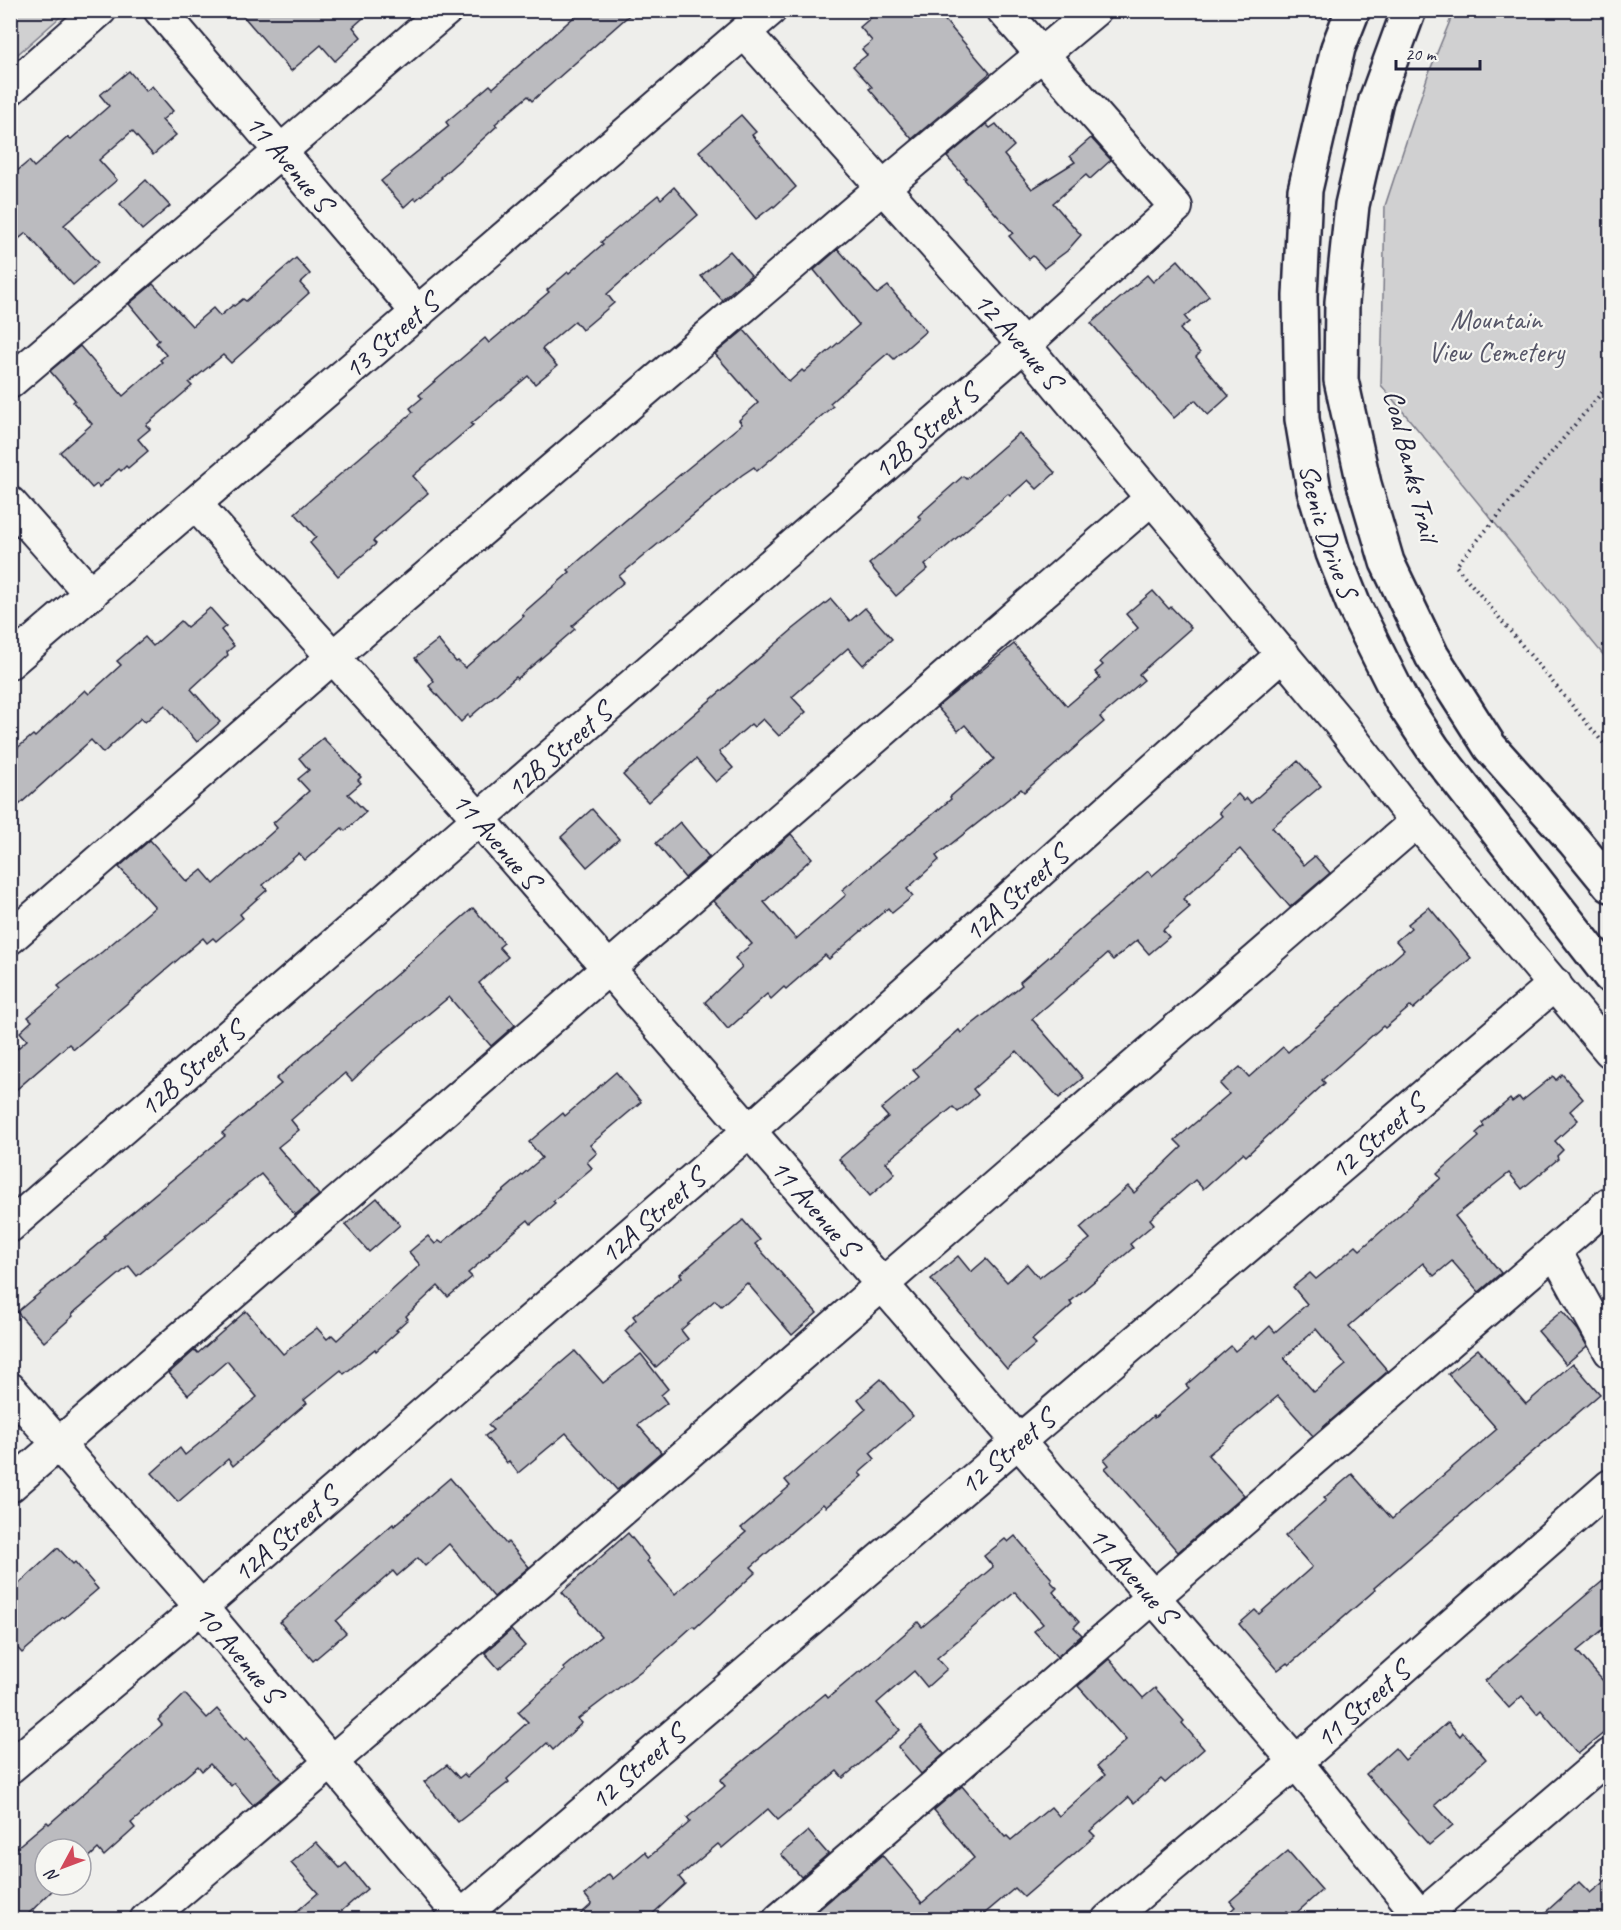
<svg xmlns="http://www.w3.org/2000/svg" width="1621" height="1930" viewBox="0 0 1621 1930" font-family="Caveat,sans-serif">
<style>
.green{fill:#d0d0d1;stroke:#797986;stroke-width:1.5}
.building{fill:#bbbbbf;stroke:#22223b;stroke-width:1.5;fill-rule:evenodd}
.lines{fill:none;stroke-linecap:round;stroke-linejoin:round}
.minor-casing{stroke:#22223b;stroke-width:36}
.major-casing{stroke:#22223b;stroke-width:38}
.path{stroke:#22223b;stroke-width:4;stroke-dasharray:1.5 4.5;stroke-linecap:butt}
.minor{stroke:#f6f6f2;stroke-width:32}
.major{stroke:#f6f6f2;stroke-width:33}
.labels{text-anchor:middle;stroke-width:4.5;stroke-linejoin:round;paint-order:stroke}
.street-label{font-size:28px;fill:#22223b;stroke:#f6f6f2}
.park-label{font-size:28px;fill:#565668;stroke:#f6f6f2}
</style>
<rect width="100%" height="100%" fill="#eeeeeb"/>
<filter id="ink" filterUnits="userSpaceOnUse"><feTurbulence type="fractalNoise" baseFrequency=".0167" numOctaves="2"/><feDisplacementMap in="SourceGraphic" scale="12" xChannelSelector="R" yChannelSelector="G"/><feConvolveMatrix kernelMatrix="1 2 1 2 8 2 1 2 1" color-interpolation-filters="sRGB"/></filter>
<g filter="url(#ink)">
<g class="green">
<path d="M11,10H67V11L11,60Z"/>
<path d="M1454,11H1610V663L1381,385L1385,206L1428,75Z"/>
</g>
<g class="building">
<path d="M238,10H372L353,27L361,37L335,61L321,45L291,71Z"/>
<path d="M582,10H635L532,101L528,96L495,124L497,126L441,177L442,178L416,200L414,198L404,207L381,181L449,126L446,122L490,85L493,88Z"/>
<path d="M880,10H936L990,73L912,139L869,89L872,87L853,66L867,55L862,49L872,41L860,27Z"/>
<path d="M129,71L146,91L152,86L173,111L162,120L176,135L153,155L132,131L99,160L117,180L64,225L98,263L73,285L26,233L10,246V177L29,161L34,167L68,137L71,139L109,106L100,95Z"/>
<path d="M741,115L756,132L752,135L796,187L774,207L773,206L756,219L699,151Z"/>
<path d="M986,124L990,128L996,124L1014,146L1004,155L1032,189L1075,162L1070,156L1091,138L1111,160L1090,179L1086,175L1053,203L1081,235L1067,251L1044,268L1033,256L1029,259L1009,236L1013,233L964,179L966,178L947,157Z"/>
<path d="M146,180L170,206L142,230L120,204Z"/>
<path d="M674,187L698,215L607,294L614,303L582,330L575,321L542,349L557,366L535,384L528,376L471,424L473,425L413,476L428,493L373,541L376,544L338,576L310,543L316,537L295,513L413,412L410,408L422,398L419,395L485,338L489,343L549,292L547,290L568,272L569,273L603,244L601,242L619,227L658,195L661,199Z"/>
<path d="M838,249L877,294L888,286L926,331L894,359L888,353L830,403L833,406L757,471L754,467L742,475L619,576L624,582L572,626L575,629L517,679L516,677L470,717L468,715L461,722L429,686L434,681L415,658L438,640L456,662L458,661L465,668L524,616L522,614L570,572L568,570L648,501L742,424L739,420L758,403L715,354L744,330L789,382L802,370L804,372L859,325L814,270Z"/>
<path d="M730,251L751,275L722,300L701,276Z"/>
<path d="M296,258L310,274L300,283L309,293L231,363L223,355L189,383L192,386L146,425L150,429L138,439L148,451L128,468L126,466L121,471L119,469L99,487L97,484L92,488L60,452L92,424L73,402L75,400L50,371L80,346L123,396L162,362L160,360L166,355L156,343L159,340L129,304L153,284L192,326L213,308L220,316L233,305L234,306L243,299L246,301Z"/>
<path d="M1178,260L1209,296L1185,317L1189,322L1180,329L1200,353L1196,357L1229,396L1208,415L1195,400L1174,418L1091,323L1147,275L1153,282Z"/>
<path d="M1019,433L1055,473L1037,489L1028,480L1010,496L1008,494L925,565L928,569L896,596L869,564L921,520L918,516L963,476L966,479Z"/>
<path d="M1153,591L1169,609L1171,607L1191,628L1139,674L1144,680L1100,717L1104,722L1024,792L1021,789L936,856L939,860L907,889L913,896L892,913L888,908L829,959L825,955L786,989L784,987L771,999L767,994L728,1029L726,1027L705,1002L742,967L735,958L752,944L714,901L791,834L812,858L764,902L796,939L846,895L842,890L951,799L950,797L994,759L965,725L958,731L937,707L1014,644L1067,706L1100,678L1095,672L1103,665L1100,662L1138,628L1126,614Z"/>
<path d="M831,599L850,621L865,608L892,639L863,665L848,648L792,697L806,712L779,736L763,719L754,727L751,724L719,752L733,768L716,782L696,759L648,802L623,775L792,630Z"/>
<path d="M210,608L226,626L221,630L234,646L227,652L228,655L191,689L220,722L197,742L165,705L145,722L141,718L103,753L91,740L10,813V754L33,735L35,737L85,690L89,694L121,665L117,661L145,637L153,646L181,621L187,627Z"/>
<path d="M323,738L361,777L358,780L361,783L348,794L366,812L345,831L342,828L305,860L299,853L263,885L267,890L240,914L243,918L216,941L213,938L207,943L203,938L74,1049L69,1044L10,1095V1055L27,1040L20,1032L32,1021L28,1017L61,989L58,986L102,952L155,907L119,867L150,840L187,882L202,870L214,884L277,828L273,823L309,791L298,779L309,770L299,758Z"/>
<path d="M1298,761L1321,786L1272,827L1304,865L1315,856L1330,873L1290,907L1240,849L1183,899L1190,907L1163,930L1169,937L1149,954L1137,940L1113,960L1107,954L1032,1019L1083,1078L1059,1098L1017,1051L973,1089L978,1095L958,1112L953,1107L886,1162L895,1174L870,1196L839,1159L888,1117L881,1109L919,1077L913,1070L959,1030L961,1033L1022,985L1020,982L1148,871L1152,876L1222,816L1219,812L1238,794L1244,801L1247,798L1251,803Z"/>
<path d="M592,809L619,839L587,867L561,837Z"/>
<path d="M680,822L709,857L685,878L656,843Z"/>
<path d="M1429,907L1471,958L1413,1009L1411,1006L1385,1028L1383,1026L1322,1080L1325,1083L1246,1156L1243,1153L1203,1189L1195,1180L1150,1219L1154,1224L1130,1244L1133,1248L1070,1302L1072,1305L1032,1340L1036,1344L1007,1369L931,1279L958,1256L971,1272L986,1259L1007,1282L1027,1264L1039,1278L1090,1239L1080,1228L1128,1186L1134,1193L1182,1147L1175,1140L1229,1094L1220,1084L1240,1067L1249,1077L1283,1047L1288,1052L1404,950L1396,941L1411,928L1408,924Z"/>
<path d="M473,908L504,943L499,947L508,957L479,983L515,1025L491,1046L449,997L380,1054L352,1081L345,1073L291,1120L299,1130L278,1147L319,1195L295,1215L261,1174L137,1276L129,1266L72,1314L73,1316L44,1342L17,1312L105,1238L104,1236L225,1136L222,1133L281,1084L276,1079Z"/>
<path d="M616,1072L641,1102L590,1145L597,1153L587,1162L592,1168L553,1201L555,1203L531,1224L528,1220L489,1253L490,1254L468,1273L472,1277L448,1297L438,1286L406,1316L408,1319L396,1330L398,1331L376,1351L375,1349L344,1374L341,1370L304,1400L307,1403L233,1466L228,1459L178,1502L152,1473L180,1448L185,1455L257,1397L227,1361L188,1395L169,1373L195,1350L198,1353L246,1311L283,1354L317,1328L327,1339L332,1335L337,1340L420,1265L409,1252L428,1236L435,1244L439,1241L442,1243L542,1158L529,1142L563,1113L565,1116Z"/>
<path d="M1562,1074L1583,1099L1570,1111L1578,1120L1555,1141L1563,1150L1557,1156L1558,1159L1522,1189L1509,1173L1455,1216L1501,1273L1479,1292L1452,1261L1434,1276L1423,1263L1349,1326L1388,1371L1313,1436L1278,1396L1208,1455L1244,1495L1178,1552L1105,1468L1109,1465L1104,1459L1153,1416L1154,1418L1189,1388L1186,1385L1231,1346L1235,1351L1253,1336L1256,1339L1270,1326L1275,1332L1307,1304L1293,1287L1310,1273L1316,1279L1356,1246L1360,1250L1393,1221L1441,1178L1437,1174L1479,1137L1476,1133L1484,1126L1482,1123L1510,1099L1512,1102L1519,1097L1522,1101L1553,1076L1556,1080ZM1316,1329L1346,1365L1314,1392L1284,1358Z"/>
<path d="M377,1198L400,1225L369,1252L345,1225Z"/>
<path d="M743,1220L760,1240L755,1244L817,1313L792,1335L747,1283L721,1306L715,1300L681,1330L688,1339L656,1367L625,1331L636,1320L633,1316L682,1277L680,1274Z"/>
<path d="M1562,1311L1578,1330L1587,1346L1566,1364L1538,1331Z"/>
<path d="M1478,1349L1526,1404L1573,1363L1600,1394L1374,1588L1375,1590L1289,1665L1287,1663L1278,1670L1239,1624L1255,1610L1259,1614L1312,1567L1285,1536L1326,1500L1324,1498L1352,1474L1392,1519L1497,1429L1448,1374Z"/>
<path d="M575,1351L603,1383L641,1354L668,1389L661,1395L667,1403L638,1425L661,1452L617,1490L566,1433L518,1473L509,1461L507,1463L485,1436L493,1430L488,1425Z"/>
<path d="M881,1379L913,1416L870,1453L875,1459L859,1473L862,1476L826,1507L823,1504L751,1567L756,1572L695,1628L693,1626L654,1661L578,1719L582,1723L553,1750L547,1743L507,1779L509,1782L458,1822L424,1782L447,1765L459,1778L464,1774L467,1777L528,1722L518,1712L565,1670L563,1668L601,1636L562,1592L628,1533L649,1559L647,1561L675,1594L746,1532L741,1528L790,1486L785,1480L866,1409L858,1399Z"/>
<path d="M450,1478L506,1544L508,1542L529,1567L494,1597L449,1544L425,1566L418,1558L397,1576L393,1571L336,1621L346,1633L313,1661L280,1622L393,1524L394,1526Z"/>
<path d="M1015,1536L1052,1579L1050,1581L1057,1588L1053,1592L1079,1622L1074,1627L1082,1635L1057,1657L1034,1631L1043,1624L1015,1592L937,1658L947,1669L927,1687L914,1671L877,1703L900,1730L843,1778L837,1771L778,1820L768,1809L722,1848L718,1844L679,1877L685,1884L646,1920H574L592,1904L585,1895L609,1874L613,1879L645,1852L649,1857L690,1822L687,1818L725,1786L720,1780L825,1694L828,1698L860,1671L861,1672L918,1622L922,1627L993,1567L984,1556L1005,1539L1008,1542Z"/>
<path d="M58,1548L73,1564L75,1562L98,1589L64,1618L63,1617L22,1653L10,1640V1592Z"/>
<path d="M1611,1574V1623L1577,1651L1611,1690V1727L1578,1754L1541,1710L1537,1714L1522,1696L1509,1708L1485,1681Z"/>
<path d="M511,1630L525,1646L499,1669L485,1653Z"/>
<path d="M1109,1659L1143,1698L1155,1688L1184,1721L1182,1723L1204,1749L1165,1783L1161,1779L1134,1803L1129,1797L1090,1831L1095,1836L1024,1897L1015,1888L977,1920H807L882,1855L922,1903L974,1858L934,1810L962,1786L1005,1837L1007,1836L1011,1840L1051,1807L1059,1816L1105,1775L1097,1766L1126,1740L1078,1686Z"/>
<path d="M185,1694L207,1718L217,1709L244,1740L247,1738L282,1780L253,1805L234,1783L231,1786L210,1764L202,1771L198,1766L131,1823L135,1828L104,1856L98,1849L81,1865V1849H45V1885H58L22,1920H10V1853L47,1822L49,1824L162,1725L158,1720Z"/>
<path d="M1448,1722L1460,1736L1463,1732L1486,1759L1435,1805L1453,1825L1429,1845L1366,1774L1395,1748L1405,1760Z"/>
<path d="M921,1727L944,1754L921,1774L898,1747Z"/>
<path d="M808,1831L828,1854L801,1877L781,1854Z"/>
<path d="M316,1842L340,1868L346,1863L367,1889L331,1920H287L318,1893L291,1863Z"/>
<path d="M1288,1851L1322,1890L1292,1917L1287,1911L1277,1920H1220L1235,1907L1230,1901Z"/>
<path d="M1611,1876V1920H1537L1579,1882L1590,1893Z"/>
</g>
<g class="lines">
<g class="minor-casing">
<g id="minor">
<path id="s1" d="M160,10L418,313"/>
<path id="s2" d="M745,33L1024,345L1342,726L1401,803L1610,1051"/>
<path d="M10,89L100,10"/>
<path d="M10,382L446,10"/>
<path d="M10,503L91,594"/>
<path id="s3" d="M196,505L479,819L1296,1762L1423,1920"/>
<path id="s4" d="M10,662L770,10"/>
<path d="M10,938L333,657L883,187L1095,10"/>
<path id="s5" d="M10,1226L1024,345L1176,207L1003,10"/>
<path d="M1555,1251L1610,1351"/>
<path id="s6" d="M10,1389L201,1607L464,1920"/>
<path d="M10,1486L1152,498"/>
<path id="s7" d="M10,1767L201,1607L749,1131L1283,654"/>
<path d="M146,1920L330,1763L1417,821"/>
<path id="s8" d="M457,1920L1555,984"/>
<path d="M779,1920L1610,1203"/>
<path id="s9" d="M1108,1920L1296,1762L1610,1486"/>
<path d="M1417,1920L1610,1755"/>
</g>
</g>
<g class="major-casing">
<g id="major">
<path id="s10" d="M1353,10L1338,48L1305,190L1300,296L1302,419L1314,490L1333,553L1354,606L1401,700L1434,750L1610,976"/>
<path d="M1409,10L1376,100L1352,205L1342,302L1341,380L1364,484L1387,562L1432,656L1490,747L1574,841L1610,885"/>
</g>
</g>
<path class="path" d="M1610,383L1456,566L1610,751"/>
<use href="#minor" class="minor"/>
<use href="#major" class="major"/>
</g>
</g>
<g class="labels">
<g class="street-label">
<text dy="10" stroke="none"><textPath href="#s1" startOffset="200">11 Avenue S</textPath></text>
<text dy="10" stroke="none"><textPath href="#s4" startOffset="501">13 Street S</textPath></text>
<text dy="10" stroke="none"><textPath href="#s2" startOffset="411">12 Avenue S</textPath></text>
<text dy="10" stroke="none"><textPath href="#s5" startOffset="1212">12B Street S</textPath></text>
<text transform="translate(1412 465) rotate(76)" y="10">Coal Banks Trail</text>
<text dy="10" stroke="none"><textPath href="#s10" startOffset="531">Scenic Drive S</textPath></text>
<text dy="10" stroke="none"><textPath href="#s5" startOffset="726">12B Street S</textPath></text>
<text dy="10" stroke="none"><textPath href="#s3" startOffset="450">11 Avenue S</textPath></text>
<text dy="10" stroke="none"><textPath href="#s7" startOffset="1332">12A Street S</textPath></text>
<text dy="10" stroke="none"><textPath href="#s5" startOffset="240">12B Street S</textPath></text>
<text dy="10" stroke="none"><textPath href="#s8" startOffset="1208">12 Street S</textPath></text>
<text dy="10" stroke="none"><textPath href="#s3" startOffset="936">11 Avenue S</textPath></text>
<text dy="10" stroke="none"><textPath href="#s7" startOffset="846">12A Street S</textPath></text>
<text dy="10" stroke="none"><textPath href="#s8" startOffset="722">12 Street S</textPath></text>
<text dy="10" stroke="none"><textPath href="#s7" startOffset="360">12A Street S</textPath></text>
<text dy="10" stroke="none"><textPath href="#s3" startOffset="1422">11 Avenue S</textPath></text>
<text dy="10" stroke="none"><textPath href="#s6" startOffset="350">10 Avenue S</textPath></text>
<text dy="10" stroke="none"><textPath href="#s9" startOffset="333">11 Street S</textPath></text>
<text dy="10" stroke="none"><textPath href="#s8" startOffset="236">12 Street S</textPath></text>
</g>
<g class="park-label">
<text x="1496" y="329">Mountain<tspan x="1496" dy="32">View Cemetery</tspan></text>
</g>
</g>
<rect width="1621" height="1930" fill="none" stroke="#f6f6f2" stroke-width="36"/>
<rect x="18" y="18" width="1585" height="1894" fill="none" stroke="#22223b" stroke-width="2" filter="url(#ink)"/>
<g transform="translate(63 1867) rotate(229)"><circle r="28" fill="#f6f6f2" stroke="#a1a1a9" stroke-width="1.5"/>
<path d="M0-4.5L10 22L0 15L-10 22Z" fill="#d1495b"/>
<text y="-9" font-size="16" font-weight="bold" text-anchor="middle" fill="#22223b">N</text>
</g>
<path d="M1396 60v9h84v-9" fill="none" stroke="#22223b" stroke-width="3"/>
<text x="1405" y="60" font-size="18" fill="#22223b" stroke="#f6f6f2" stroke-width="4.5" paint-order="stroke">20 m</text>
</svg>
